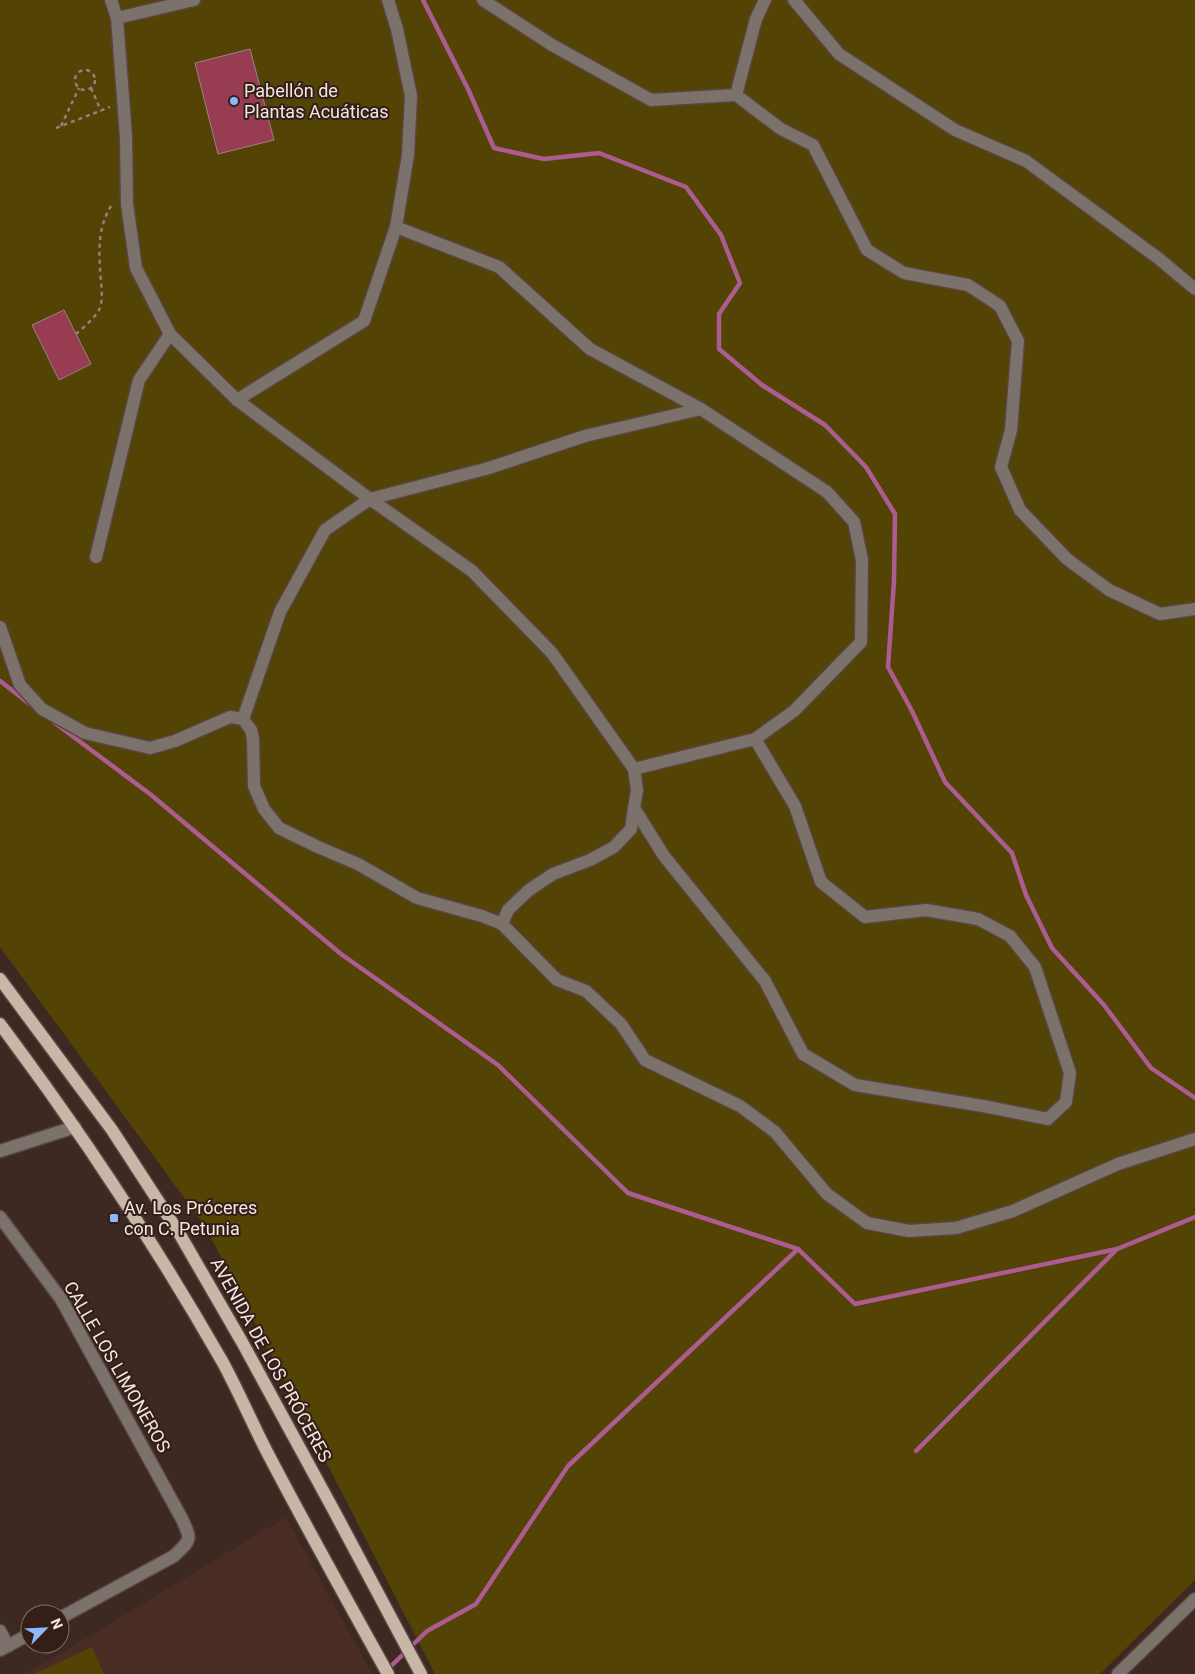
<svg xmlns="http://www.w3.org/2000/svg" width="1195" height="1674" viewBox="0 0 1195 1674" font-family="Roboto,sans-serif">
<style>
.built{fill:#492d25}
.green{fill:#534305}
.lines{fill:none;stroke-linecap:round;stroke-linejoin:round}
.stream{stroke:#ad5c92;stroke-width:4.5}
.building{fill:#983c51;stroke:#9c8185}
.minor-casing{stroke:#5a4641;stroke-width:15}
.major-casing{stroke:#5a4641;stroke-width:15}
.path{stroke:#93817c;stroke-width:2.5;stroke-dasharray:4 4;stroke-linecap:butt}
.minor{stroke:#7b726b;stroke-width:12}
.major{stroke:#c8b7a7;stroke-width:12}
.poi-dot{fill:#8cb9fc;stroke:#331e18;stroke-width:2}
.labels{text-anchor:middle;stroke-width:4;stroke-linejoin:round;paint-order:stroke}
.poi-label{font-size:18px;fill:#f4e6e1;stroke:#331e18;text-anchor:start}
.street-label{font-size:18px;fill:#f4e6e1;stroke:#331e18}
</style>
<rect width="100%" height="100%" fill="#3d2822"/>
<path class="built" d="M286,1517L372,1674H23L48,1661Z"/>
<g class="green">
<path d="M0,0H1195V1580L1100,1674H435L205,1226L0,947Z"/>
<path d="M92,1647L104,1674H34Z"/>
</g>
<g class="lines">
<g class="stream">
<path d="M423,0L468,89L494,148L544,159L599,153L686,187L721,235L740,283L719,314V349L762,385L825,425L866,467L895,514L894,581L888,667L912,711L945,782L1012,853L1026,895L1052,948L1104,1005L1151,1068L1195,1098"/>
<path d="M0,681L31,705"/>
<path d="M55,723L150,794L341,954L498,1065L628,1193L798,1249"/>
<path d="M916,1451L1116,1250"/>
<path d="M387,1670L427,1631L476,1604L568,1466L798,1249L855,1304L1117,1249L1195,1217"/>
</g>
</g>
<g class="building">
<path d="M250,49L274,140L218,154L195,63Z"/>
<path d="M64,310L91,364L59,380L32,325Z"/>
</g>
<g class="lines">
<g class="minor-casing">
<g id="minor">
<path d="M111,0L117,18L126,137L127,204L136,268L170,334L237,400L370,499L325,530L280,612L243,719L251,730L253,739L254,786L264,809L279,828L318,847L358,864L417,898L482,916L502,924L557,980L586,991L621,1024L645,1060L740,1106L775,1132L827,1194L867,1223L909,1231L956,1228L1013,1211L1118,1164L1195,1139"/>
<path d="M483,0L552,45L651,100L736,95L756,19L765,0"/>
<path d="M794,0L839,54L955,130L1026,161L1158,258L1195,289"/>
<path d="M117,18L194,0"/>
<path d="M736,95L781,129L813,145L867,250L904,273L968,285L1000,306L1018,341L1011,430L1001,467L1020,510L1067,559L1109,590L1160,614L1195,609"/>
<path d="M237,400L364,321L396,227L408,155L411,96L397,29L388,0"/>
<path d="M370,499L472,571L552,653L634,769L637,790L634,808L664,856L765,981L803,1054L855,1085L983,1106L1048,1119L1066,1102L1070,1073L1035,967L1010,936L978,919L926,910L865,917L821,882L795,806L755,739L794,711L861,642L862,560L854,522L827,492L701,409L590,349L499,267L396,227"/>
<path d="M370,499L489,468L585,436L701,409"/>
<path d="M96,557L139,380L170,334"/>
<path d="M0,627L20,685L42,709L85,733L150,748L175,741L230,717L243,719"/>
<path d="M634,769L755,739"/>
<path d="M502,924L508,910L529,890L553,874L590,860L614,847L631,829L634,808"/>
<path d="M0,1151L75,1127"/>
<path d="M0,1217L61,1299L182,1519C192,1541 191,1539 174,1556L60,1618"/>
<path d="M0,1631L8,1646"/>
<path d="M0,1650L30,1634"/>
<path d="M1118,1674L1195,1599"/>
</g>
</g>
<g class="major-casing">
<g id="major">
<path d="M0,979L112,1130L179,1233L242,1342L333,1509L421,1674"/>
<path d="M0,1024C81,1132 155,1244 222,1361C238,1390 251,1421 266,1450C305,1525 347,1600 388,1674"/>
</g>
</g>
<g class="path">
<circle cx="85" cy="80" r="10"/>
<path d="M91,88L101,111"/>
<path d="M61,126L79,88"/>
<path d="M56,128L110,107"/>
<path d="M76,334C83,328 92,320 98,312C103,303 102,292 101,282C99,254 96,228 113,203"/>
</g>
<use href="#minor" class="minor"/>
<use href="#major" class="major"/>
</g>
<g class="poi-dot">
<circle cx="234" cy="101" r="5"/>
<rect x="109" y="1213" width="10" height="10" rx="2.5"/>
</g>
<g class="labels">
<g class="poi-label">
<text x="244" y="97">Pabellón de<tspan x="244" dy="21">Plantas Acuáticas</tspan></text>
<text x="124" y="1214">Av. Los Próceres<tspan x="124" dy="21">con C. Petunia</tspan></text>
</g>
<g class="street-label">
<text transform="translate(271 1360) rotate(61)" y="6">AVENIDA DE LOS PRÓCERES</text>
<text transform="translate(117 1367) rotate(60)" y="6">CALLE LOS LIMONEROS</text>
</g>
</g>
<g transform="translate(45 1629) rotate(66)"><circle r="24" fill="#331e18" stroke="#806e68"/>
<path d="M0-4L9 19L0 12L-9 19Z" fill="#8cb9fc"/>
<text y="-8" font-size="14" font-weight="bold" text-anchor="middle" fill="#f4e6e1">N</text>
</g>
</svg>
